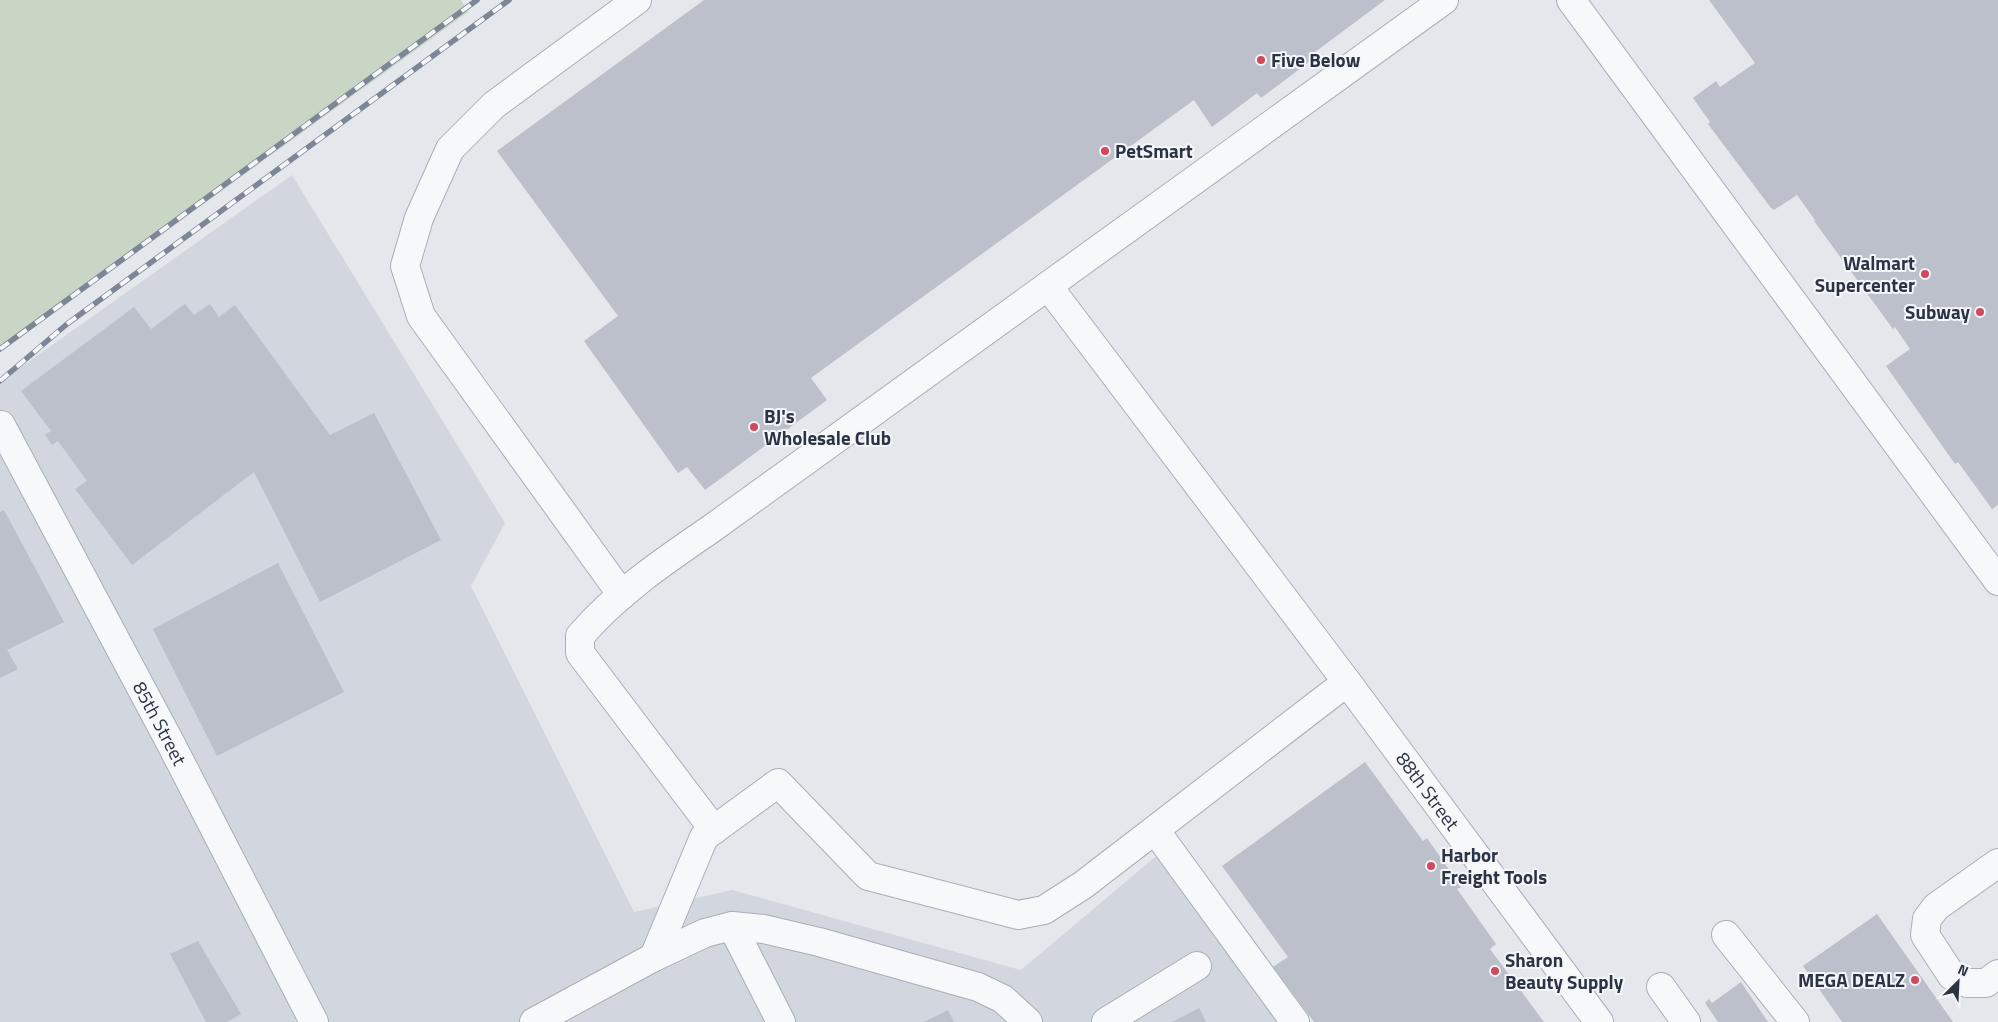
<svg xmlns="http://www.w3.org/2000/svg" width="1998" height="1022" viewBox="0 0 1998 1022" font-family="'Titillium Web',sans-serif">
<style>
.built{fill:#d2d6de}
.green{fill:#c9d6c5}
.building{fill:#bbc0ca}
.lines{fill:none;stroke-linecap:round;stroke-linejoin:round}
.minor-casing{stroke:#a9aeb7;stroke-width:30}
.minor{stroke:#f7f8fa;stroke-width:28}
.rail-casing{stroke:#7d8696;stroke-width:5.5}
.rail{stroke:#f4f6f9;stroke-width:4;stroke-dasharray:11;stroke-linecap:butt}
.poi-dot{fill:#d1495b;stroke:#f4f6f9;stroke-width:2}
.labels{text-anchor:middle;stroke-width:4;stroke-linejoin:round;paint-order:stroke}
.poi-label{font-size:19px;font-weight:bold;fill:#2b3445;stroke:#f4f6f9;text-anchor:start}
.street-label{font-size:19px;fill:#2b3445;stroke:#f4f6f9}
</style>
<rect width="100%" height="100%" fill="#e4e7ec"/>
<path class="built" d="M292,175L505,523L471,586L634,912L732,890L1021,970L1161,852L1285,1022H0V382Z"/>
<path class="green" d="M0,0H461L468,12L0,352Z"/>
<g class="building">
<path d="M704,0H1385L1311,55L1313,59L1261,98L1257,93L1212,127L1194,100L811,378L827,400L705,490L687,467L678,473L584,341L618,316L497,151Z"/>
<path d="M1709,0H1998V505L1992,509L1958,462L1955,464L1886,366L1910,349L1895,327L1893,329L1814,221L1815,220L1797,195L1774,210L1771,208L1708,124L1710,122L1693,98L1716,81L1720,87L1755,63Z"/>
<path d="M185,304L194,315L210,304L219,317L235,305L330,435L374,413L441,540L320,602L254,472L132,565L75,489L87,481L58,441L52,445L45,435L51,431L21,391L134,307L151,329Z"/>
<path d="M4,510L64,622L7,650L18,669L0,678V512Z"/>
<path d="M278,563L344,692L217,756L153,629Z"/>
<path d="M1365,762L1423,841L1427,838L1461,887L1457,889L1496,944L1490,949L1544,1022H1314L1273,967L1288,957L1222,866Z"/>
<path d="M1877,914L1953,1022H1842L1803,966Z"/>
<path d="M198,941L241,1014L227,1022H206L170,954Z"/>
<path d="M1741,982L1768,1022H1718L1705,1003L1709,999L1712,1003Z"/>
<path d="M1199,1008L1206,1022H1172Z"/>
<path d="M948,1010L954,1022H924Z"/>
</g>
<g class="lines">
<g class="minor-casing">
<g id="minor">
<path d="M1571,0L1998,581"/>
<path id="s1" d="M1048,286L1347,682L1599,1022"/>
<path id="s2" d="M1,425L171,744L314,1022"/>
<path d="M622,595L421,316L405,266L419,218L450,149L494,105L637,0"/>
<path d="M714,830L580,653V636C617,593 664,561 711,529L1444,0"/>
<path d="M1155,830L1295,1022"/>
<path d="M1998,863L1936,907L1927,919L1925,935L1952,976L1967,983H1986L1998,974"/>
<path d="M732,926L781,1022"/>
<path d="M1726,935L1795,1022"/>
<path d="M654,957L704,837L778,783L868,876L1018,915L1044,910L1083,885L1347,682"/>
<path d="M1661,987L1686,1022"/>
<path d="M534,1022L654,957L705,933L732,926L764,929L819,942L978,987L1003,999L1028,1022"/>
<path d="M1106,1022L1197,966"/>
</g>
</g>
<use href="#minor" class="minor"/>
<g class="rail-casing">
<g id="rail">
<path d="M0,349L477,0"/>
<path d="M0,381L67,324L509,0"/>
</g>
</g>
<use href="#rail" class="rail"/>
</g>
<g class="poi-dot">
<circle cx="1261" cy="60" r="5"/>
<circle cx="1105" cy="151" r="5"/>
<circle cx="1925" cy="274" r="5"/>
<circle cx="1980" cy="312" r="5"/>
<circle cx="754" cy="427" r="5"/>
<circle cx="1431" cy="866" r="5"/>
<circle cx="1495" cy="971" r="5"/>
<circle cx="1915" cy="980" r="5"/>
</g>
<g class="labels">
<g class="poi-label">
<text x="1271" y="67">Five Below</text>
<text x="1115" y="158">PetSmart</text>
<text x="1915" y="270" text-anchor="end">Walmart<tspan x="1915" dy="22">Supercenter</tspan></text>
<text x="1970" y="319" text-anchor="end">Subway</text>
<text x="764" y="423">BJ's<tspan x="764" dy="22">Wholesale Club</tspan></text>
<text x="1441" y="862">Harbor<tspan x="1441" dy="22">Freight Tools</tspan></text>
<text x="1505" y="967">Sharon<tspan x="1505" dy="22">Beauty Supply</tspan></text>
<text x="1905" y="987" text-anchor="end">MEGA DEALZ</text>
</g>
<g class="street-label">
<text dy="7" stroke="none"><textPath href="#s2" startOffset="338">85th Street</textPath></text>
<text dy="7" stroke="none"><textPath href="#s1" startOffset="632">88th Street</textPath></text>
</g>
</g>
<g transform="translate(1958 982) rotate(24)" stroke="#f4f6f9" stroke-width="4" paint-order="stroke">
<path d="M0-4L9 19L0 12L-9 19Z" fill="#2b3445"/>
<text y="-8" font-size="14" font-weight="bold" text-anchor="middle" fill="#2b3445">N</text>
</g>
</svg>
